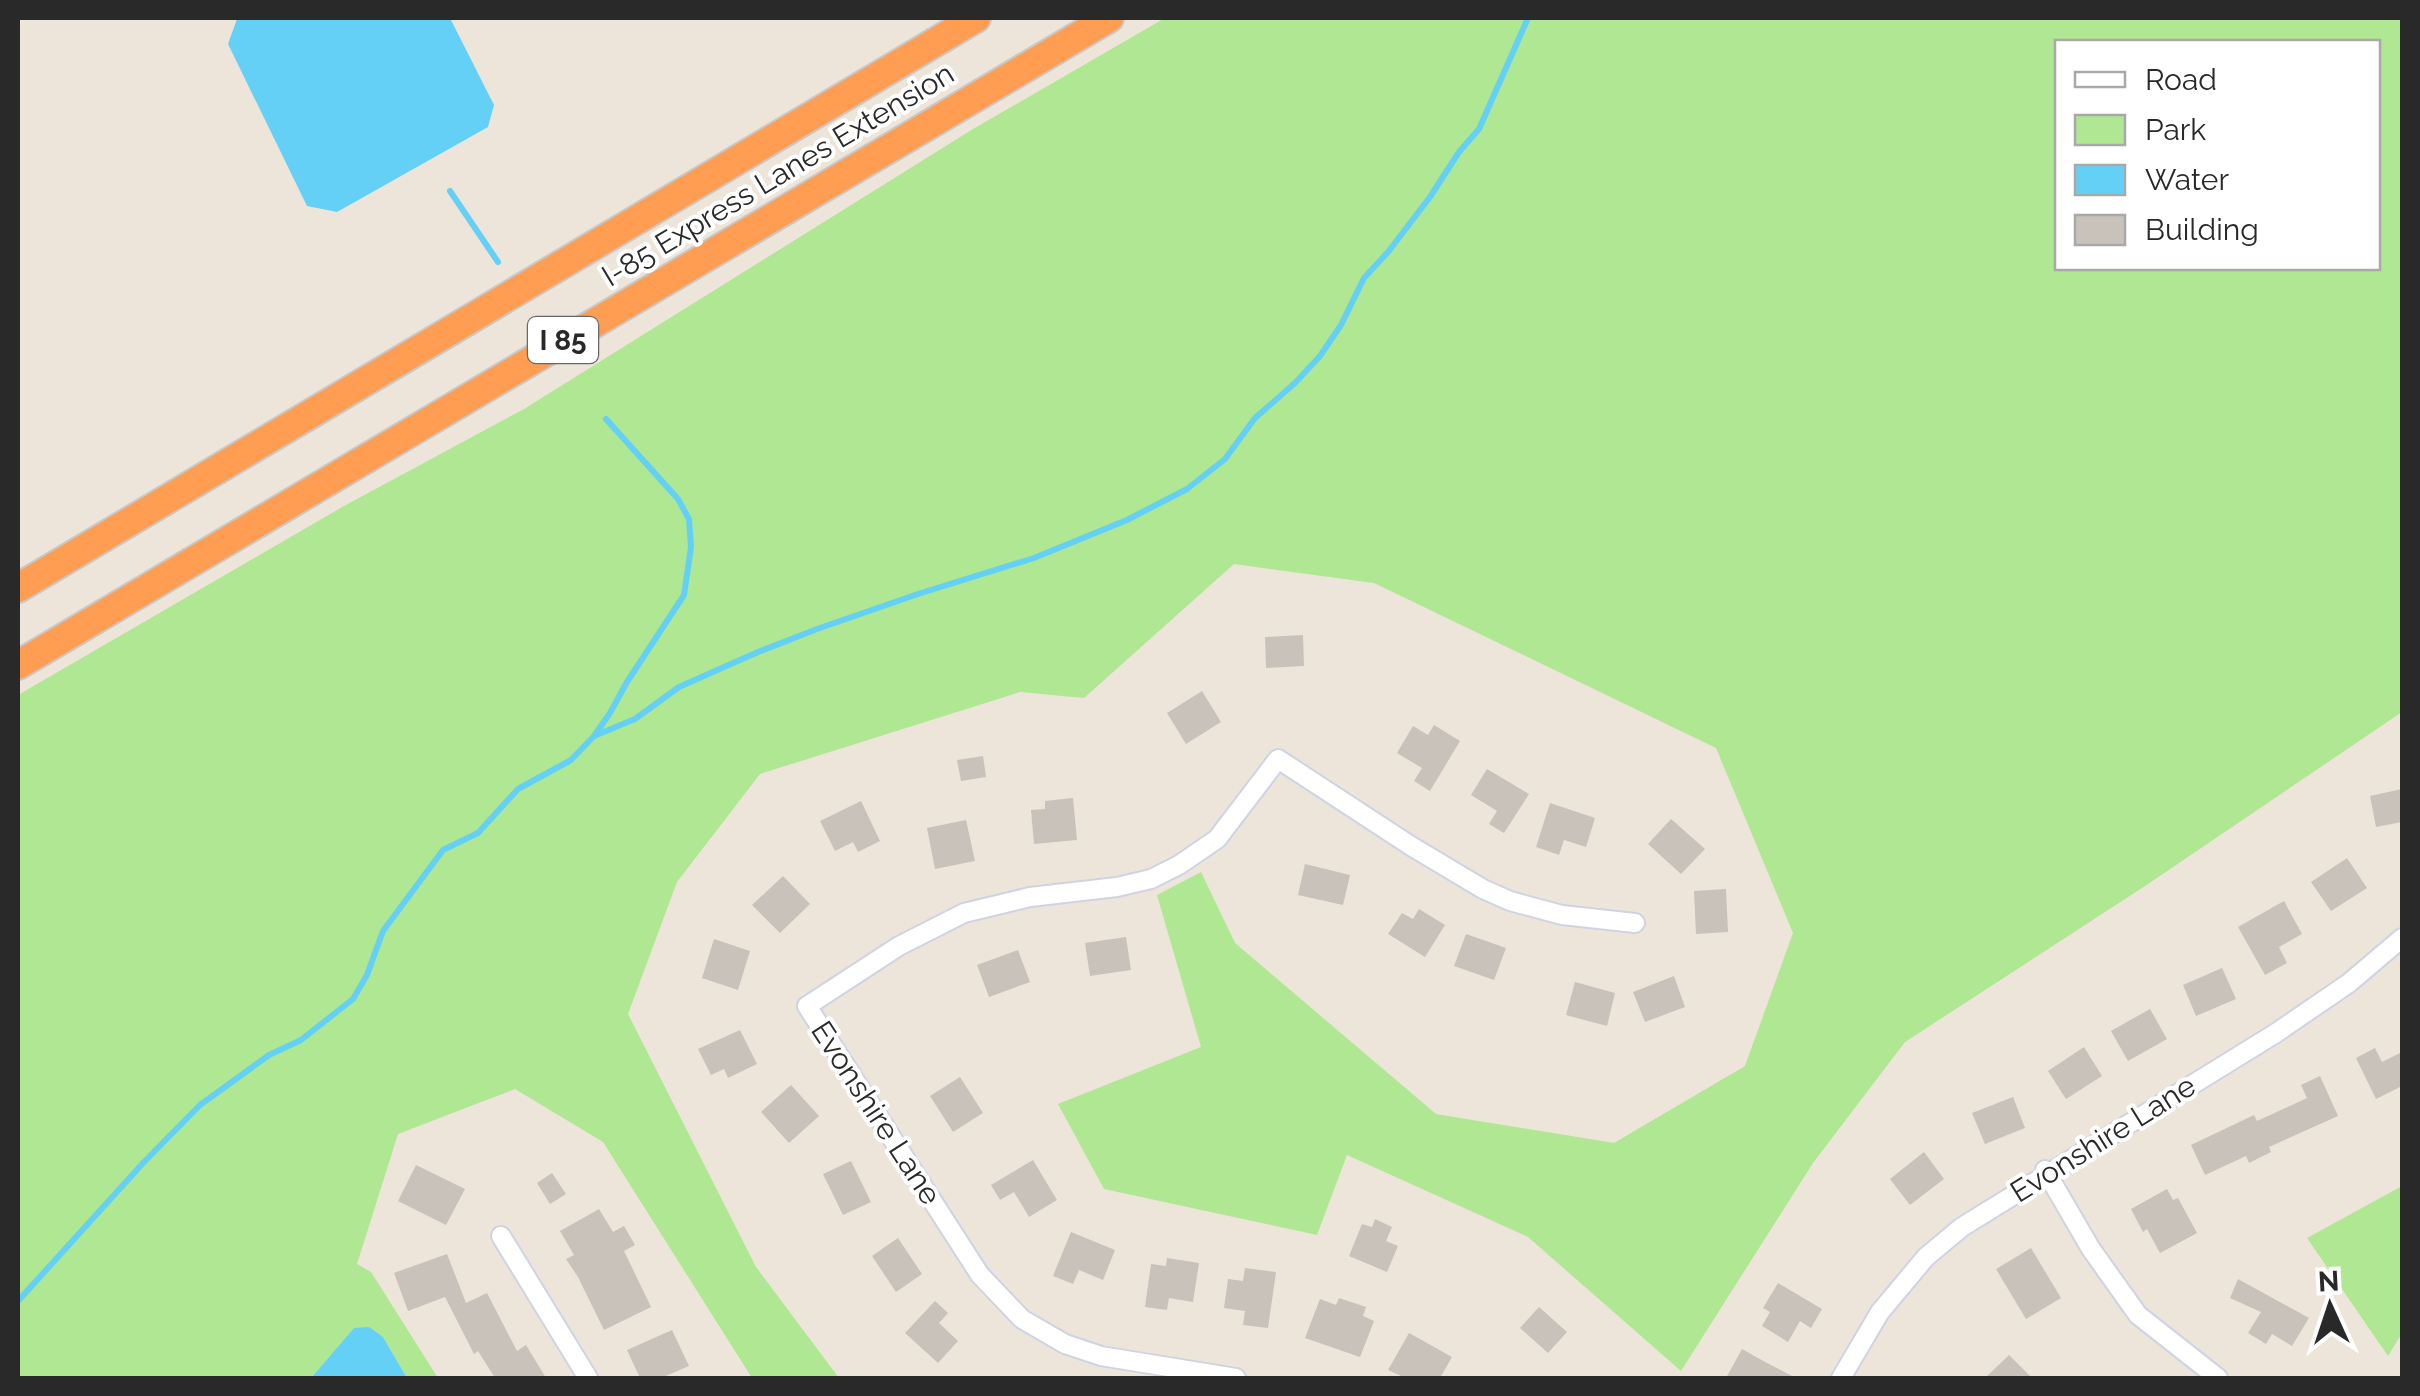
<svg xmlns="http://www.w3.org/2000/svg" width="2420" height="1396" viewBox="0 0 2420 1396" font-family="Raleway,sans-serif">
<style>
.green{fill:#afe792;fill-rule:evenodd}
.water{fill:#65d0f6}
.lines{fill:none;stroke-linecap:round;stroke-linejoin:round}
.stream{stroke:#65d0f6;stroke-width:6}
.building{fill:#c8c2ba}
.minor-casing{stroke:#cfd3e4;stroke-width:22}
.highway-casing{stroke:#c7c7c7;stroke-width:32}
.minor{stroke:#fff;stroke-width:18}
.highway{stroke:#ff9d53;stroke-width:28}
.labels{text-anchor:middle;stroke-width:8;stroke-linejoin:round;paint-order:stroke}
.shield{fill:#fff;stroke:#696969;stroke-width:2.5}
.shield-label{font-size:28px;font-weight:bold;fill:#292929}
.street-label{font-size:30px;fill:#292929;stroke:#fff}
</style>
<rect width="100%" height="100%" fill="#ede5da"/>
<g class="green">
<path d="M1165,18H2402V712L2145,886L1905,1042L1813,1163L1681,1371L1528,1237L1347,1155L1317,1235L1104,1189L1058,1104L1201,1047L1157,895L1201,872L1235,943L1436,1114L1614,1143L1745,1066L1793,933L1716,748L1374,583L1234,564L1084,698L1020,692L760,774L677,882L628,1014L756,1267L839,1378H752L603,1142L515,1089L398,1134L357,1264L371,1272L438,1378H407L383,1337L354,1328L311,1378H18V695L344,506L524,409L973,129ZM2058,42H2378V268H2058Z"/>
<path d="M2402,1186V1333L2388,1356L2307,1238Z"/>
</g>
<g class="water">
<path d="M241,18H450L494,105L488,127L337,212L307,206L228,44L237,19Z"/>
<path d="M369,1327L383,1337L407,1378H311L354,1328Z"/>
</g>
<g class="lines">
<g class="stream">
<path d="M450,191L498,262"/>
<path d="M594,736L635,719L679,687L758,652L817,629L918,594L1034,558L1127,520L1187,489L1225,459L1255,418L1295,383L1320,356L1341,325L1364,278L1388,252L1430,197L1459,152L1479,129L1528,18"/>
<path d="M18,1301L144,1162L200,1105L269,1055L301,1040L353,999L367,975L383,931L443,850L478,833L518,789L571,760L594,736L610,713L627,682L684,595L691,547L689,519L678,499L606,419"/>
</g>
</g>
<g class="building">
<path d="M1303,635L1304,666L1266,668L1265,637Z"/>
<path d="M1202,691L1221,722L1186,744L1167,713Z"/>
<path d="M1434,725L1460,741L1430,791L1414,781L1422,768L1397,753L1413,726L1428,735Z"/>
<path d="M983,756L986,777L961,781L957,760Z"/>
<path d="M1487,769L1529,794L1504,833L1489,824L1497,811L1471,795Z"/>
<path d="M2402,789V822L2376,827L2370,796Z"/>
<path d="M1073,798L1077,840L1034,844L1031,810L1045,809V801Z"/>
<path d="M861,801L880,841L858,852L853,842L835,851L820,821Z"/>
<path d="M1550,803L1595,818L1586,847L1564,840L1559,855L1536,847Z"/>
<path d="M1671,819L1705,849L1681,874L1648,844Z"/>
<path d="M966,820L975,861L935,869L927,828Z"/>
<path d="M2347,858L2367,888L2331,911L2311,882Z"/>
<path d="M1305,864L1350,875L1343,905L1298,895Z"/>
<path d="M783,876L810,904L780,933L752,905Z"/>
<path d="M1726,889L1728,932L1696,934L1694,891Z"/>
<path d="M2284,901L2302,934L2279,947L2287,963L2265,975L2238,927Z"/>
<path d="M1419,909L1445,925L1425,957L1388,934L1402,913L1413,919Z"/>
<path d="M1466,934L1506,948L1494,980L1454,966Z"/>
<path d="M1126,937L1131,970L1090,976L1085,943Z"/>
<path d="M714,939L750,951L738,990L702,978Z"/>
<path d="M1018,950L1030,982L989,997L977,965Z"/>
<path d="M2222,968L2236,999L2196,1016L2183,985Z"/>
<path d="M1674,976L1685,1007L1645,1022L1633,992Z"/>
<path d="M1575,982L1615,993L1607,1026L1566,1015Z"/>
<path d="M2150,1009L2167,1039L2128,1061L2111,1031Z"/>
<path d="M740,1030L757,1064L728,1078L724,1069L711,1075L698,1049Z"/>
<path d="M2084,1047L2102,1076L2066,1099L2048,1071Z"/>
<path d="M2375,1048L2382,1062L2402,1052V1086L2376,1099L2356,1058Z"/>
<path d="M2320,1076L2338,1116L2269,1147L2271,1152L2249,1163L2246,1156L2205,1175L2191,1145L2254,1115L2257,1121L2307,1098L2301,1085Z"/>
<path d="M960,1077L983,1113L953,1132L930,1096Z"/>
<path d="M791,1085L819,1116L789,1143L761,1112Z"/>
<path d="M2013,1097L2025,1128L1985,1144L1972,1113Z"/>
<path d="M1924,1152L1944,1179L1910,1205L1890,1179Z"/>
<path d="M1033,1160L1057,1200L1029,1217L1014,1192L1000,1200L991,1185Z"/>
<path d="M851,1161L871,1202L843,1215L823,1174Z"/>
<path d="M416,1165L465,1189L446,1225L398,1201Z"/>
<path d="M552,1173L566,1194L550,1204L537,1183Z"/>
<path d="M2167,1189L2173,1200L2178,1198L2197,1233L2160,1253L2147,1229L2143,1232L2131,1209Z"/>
<path d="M599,1209L613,1232L624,1226L635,1245L624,1251L651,1307L604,1330L578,1277L566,1259L574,1255L560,1231Z"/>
<path d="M1375,1219L1392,1227L1386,1241L1398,1246L1387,1272L1349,1256L1362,1224L1372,1227Z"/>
<path d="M1071,1232L1115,1250L1103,1280L1079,1270L1073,1284L1053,1276Z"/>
<path d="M898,1238L922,1274L896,1292L872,1256Z"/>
<path d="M2031,1248L2061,1298L2026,1319L1996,1269Z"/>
<path d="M447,1254L466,1303L487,1293L517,1351L526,1345L546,1378H495L478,1351L474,1354L445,1297L408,1311L394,1273Z"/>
<path d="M1167,1258L1199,1263L1193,1302L1169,1298L1167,1310L1145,1307L1151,1264L1166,1266Z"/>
<path d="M1245,1268L1276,1272L1268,1328L1243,1325L1245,1311L1224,1308L1228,1279L1243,1281Z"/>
<path d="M2238,1279L2309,1318L2292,1346L2272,1334L2266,1344L2248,1333L2261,1312L2230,1298Z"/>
<path d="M1778,1283L1822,1309L1811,1328L1800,1321L1788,1342L1762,1326L1770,1312L1763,1308Z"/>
<path d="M1339,1298L1366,1307L1363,1316L1374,1321L1360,1357L1305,1338L1320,1299L1336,1305Z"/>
<path d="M935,1301L948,1313L939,1323L958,1341L938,1363L905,1333Z"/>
<path d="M1539,1307L1567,1332L1548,1353L1520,1328Z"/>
<path d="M672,1330L689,1366L661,1378H640L627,1350Z"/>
<path d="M1409,1333L1452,1357L1440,1378H1405L1388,1370Z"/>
<path d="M1742,1349L1767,1363L1796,1378H1726Z"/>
<path d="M2009,1355L2032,1378H1985Z"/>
</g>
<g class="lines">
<g class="minor-casing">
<g id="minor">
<path d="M2045,1170L2091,1249L2138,1315L2218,1378"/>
<path d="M501,1236L588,1378"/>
<path d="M1236,1378L1101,1356L1065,1344L1022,1319L980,1275L807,1006L899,946L964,913L1030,897L1117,887L1151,879L1179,865L1217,839L1278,759L1411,846L1483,889L1510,901L1562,915L1635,923"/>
<path d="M1841,1378L1880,1312L1926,1257L1962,1227L2276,1033L2349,983L2402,938"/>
</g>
</g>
<g class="highway-casing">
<g id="highway">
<path d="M18,588L976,18"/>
<path d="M18,665L1109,18"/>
</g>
</g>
<use href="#minor" class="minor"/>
<use href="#highway" class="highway"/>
</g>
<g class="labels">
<rect class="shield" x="528" y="317" width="70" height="46" rx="8"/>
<g class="shield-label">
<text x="563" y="350">I 85</text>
</g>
<g class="street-label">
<text transform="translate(778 175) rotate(-31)" y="10">I-85 Express Lanes Extension</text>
<text transform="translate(876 1113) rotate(57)" y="10">Evonshire Lane</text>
<text transform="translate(2103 1139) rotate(-32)" y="10">Evonshire Lane</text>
</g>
</g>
<rect width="2420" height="1396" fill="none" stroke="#292929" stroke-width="40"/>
<rect x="2055" y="40" width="325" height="230" fill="#ffffff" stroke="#a9a9a9" stroke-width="2.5"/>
<rect x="2075" y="72" width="50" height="15" fill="#ffffff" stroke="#a9a9a9" stroke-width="2.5"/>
<text x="2145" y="90" font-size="30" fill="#292929">Road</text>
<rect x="2075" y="115" width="50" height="30" fill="#afe792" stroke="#a9a9a9" stroke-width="2.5"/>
<text x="2145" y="140" font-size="30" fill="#292929">Park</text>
<rect x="2075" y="165" width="50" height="30" fill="#65d0f6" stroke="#a9a9a9" stroke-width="2.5"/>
<text x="2145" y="190" font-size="30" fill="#292929">Water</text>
<rect x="2075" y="215" width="50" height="30" fill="#c8c2ba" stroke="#a9a9a9" stroke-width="2.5"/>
<text x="2145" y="240" font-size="30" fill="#292929">Building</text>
<g transform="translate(2330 1306) rotate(357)" stroke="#ffffff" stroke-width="8" paint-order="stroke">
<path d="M0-8L18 38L0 25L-18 38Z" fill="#292929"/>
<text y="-15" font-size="28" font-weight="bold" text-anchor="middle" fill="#292929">N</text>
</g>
</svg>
